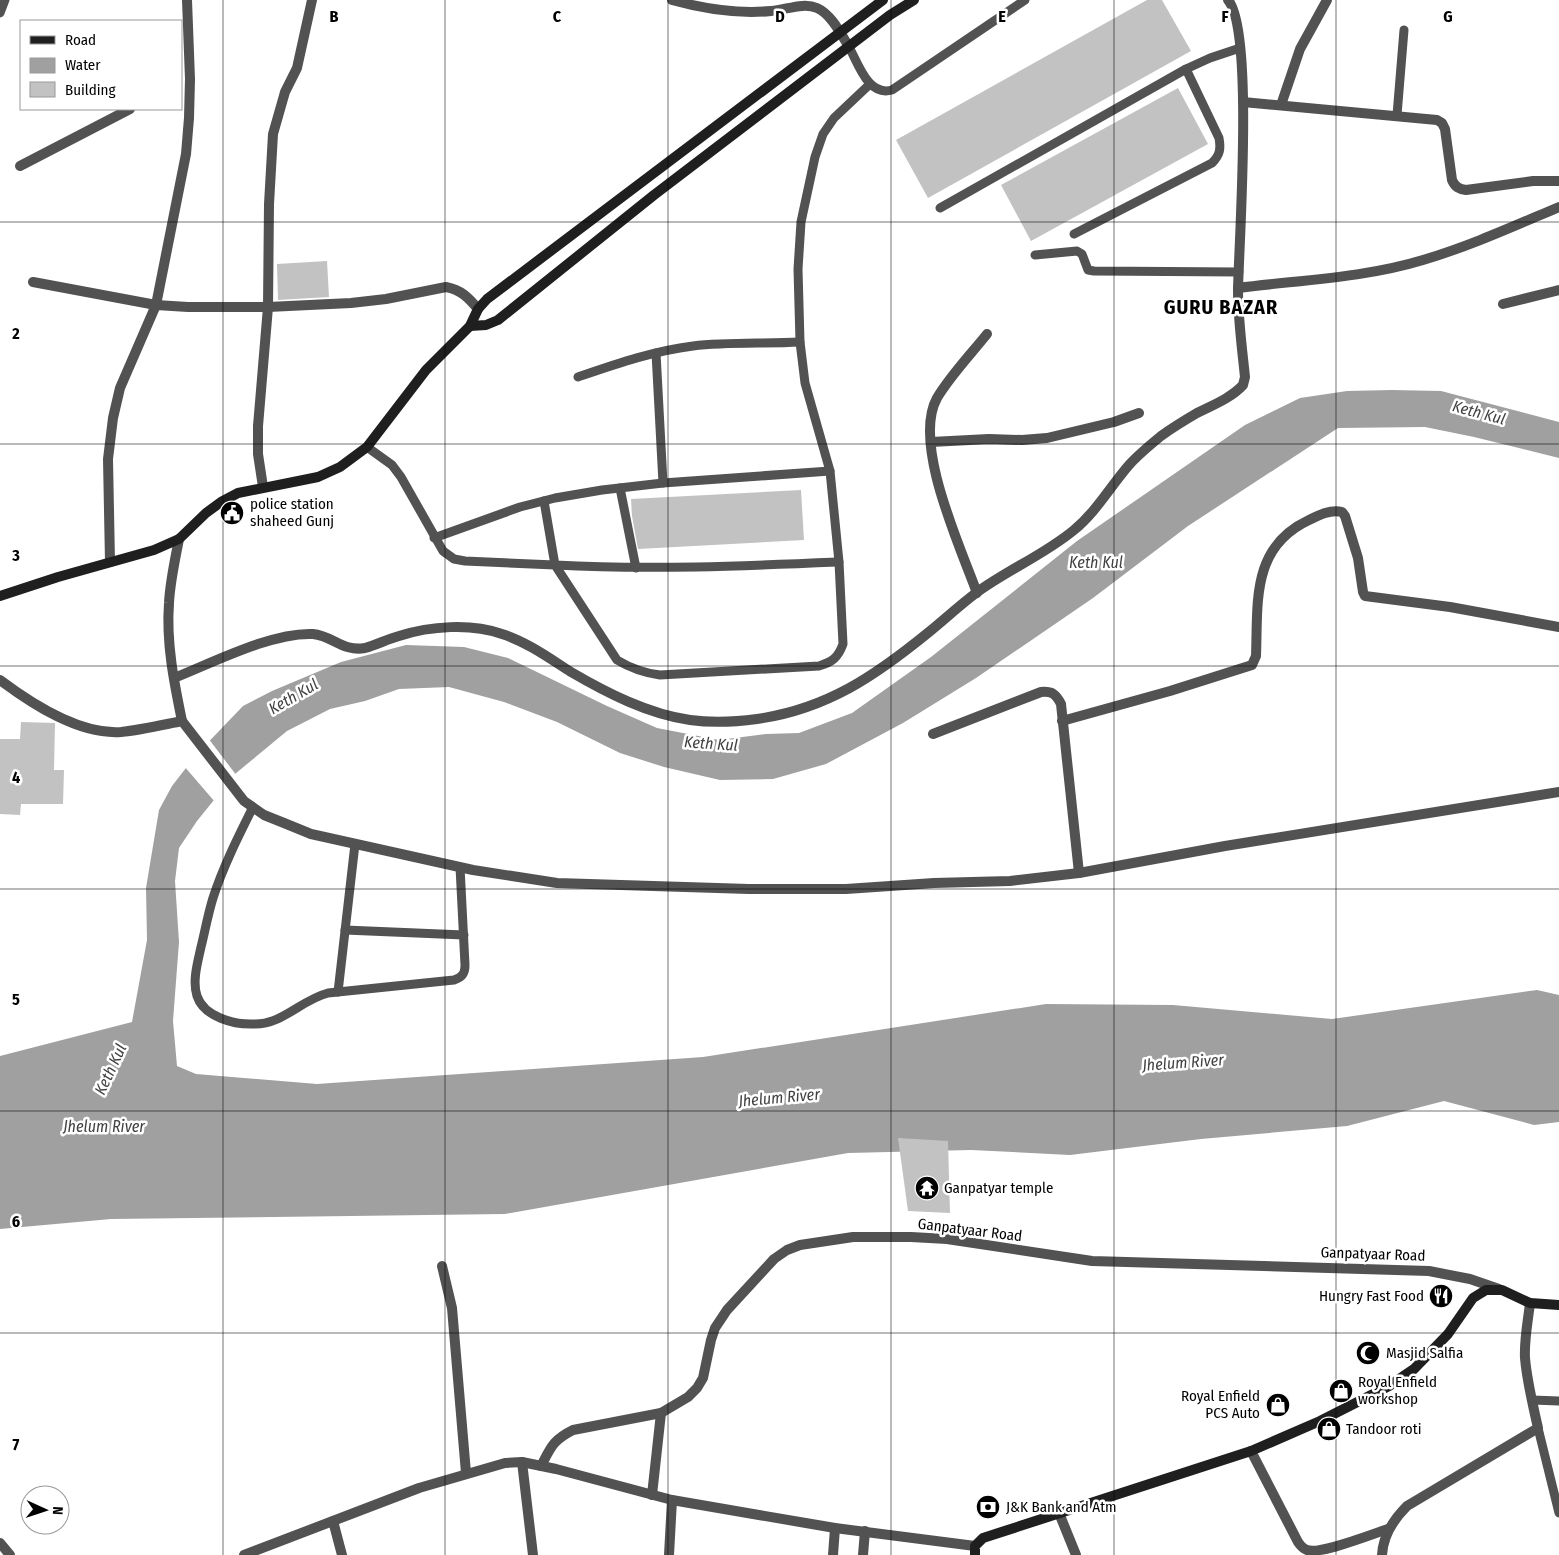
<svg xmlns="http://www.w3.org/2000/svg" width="1559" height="1555" viewBox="0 0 1559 1555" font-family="'Fira Sans Condensed',sans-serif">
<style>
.water{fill:#a0a0a0}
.pier{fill:#fff}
.building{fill:#c2c2c2}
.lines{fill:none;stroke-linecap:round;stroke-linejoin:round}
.service{stroke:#525252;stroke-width:9}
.minor{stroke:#525252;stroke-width:10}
.tertiary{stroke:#525252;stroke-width:10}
.secondary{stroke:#1f1f1f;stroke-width:10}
.grid{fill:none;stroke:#000;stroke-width:1;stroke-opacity:0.55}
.labels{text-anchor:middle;stroke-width:5;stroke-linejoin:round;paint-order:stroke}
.poi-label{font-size:15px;fill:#000;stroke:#fff;text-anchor:start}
.street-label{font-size:15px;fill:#000;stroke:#fff}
.water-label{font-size:16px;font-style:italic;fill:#414141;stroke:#fff}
.district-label{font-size:20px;font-weight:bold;letter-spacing:1px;fill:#000;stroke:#fff}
.grid-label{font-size:16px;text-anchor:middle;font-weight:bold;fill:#000;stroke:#fff;stroke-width:5;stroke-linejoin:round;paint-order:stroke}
</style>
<rect width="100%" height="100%" fill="#fff"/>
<path class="water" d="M1392,390L1441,391L1559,422V458L1474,437L1425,427L1338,428L1188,526L1093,598L976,678L903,723L826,764L773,779L720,780L664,767L620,753L557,722L504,702L449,687L399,689L365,701L330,709L287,731L235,774L197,821L179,848L175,881L179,942L173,1021L177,1066L196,1074L317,1084L703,1057L1046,1004L1173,1005L1332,1019L1537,990L1559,995V1122L1534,1125L1444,1101L1347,1126L1201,1139L1070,1155L971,1150L848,1153L505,1214L111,1219L0,1229V1056L132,1022L147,940L146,888L159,810L172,786L196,755L243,706L272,691L341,662L406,645L464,647L508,658L607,706L657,728L719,740L766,734L799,733L852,713L931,657L1077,541L1245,425L1300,398L1347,391Z"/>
<path class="pier" d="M208,738L237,776L215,802L184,766Z"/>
<g class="building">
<path d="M1147,0H1162L1191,51L928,198L896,140Z"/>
<path d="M1178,88L1208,144L1031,241L1001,185Z"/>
<path d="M327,261L329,297L278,300L277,264Z"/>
<path d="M801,490L804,540L638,549L632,516L631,499Z"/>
<path d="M21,722L55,723L54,770H64L63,804H21L20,815L0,814V739H20Z"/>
<path d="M898,1138L948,1141L950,1213L908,1211Z"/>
</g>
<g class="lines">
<g class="service">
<path d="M0,13L5,0"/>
<path d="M849,47C858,63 868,97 892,90L1025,0"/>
<path d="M1397,115L1404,30"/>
<path d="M940,208L1186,69L1210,58L1240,48"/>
<path d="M1074,234L1212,163C1220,155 1221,149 1219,138L1186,69"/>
<path d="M1035,255L1077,251L1082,254L1088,270L1094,271L1239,272"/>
<path d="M656,353L663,483"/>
<path d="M578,377C616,364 653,351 693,346C728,342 764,344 800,342"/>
<path d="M367,447L392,465L401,477L443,551L454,559L465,561L555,565L617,660C632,669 644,673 660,675L819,666C832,662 838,658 843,644L839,562L830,471L805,383L800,342L798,269L801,222L815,157L823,134L834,118L870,84"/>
<path d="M620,488L636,568"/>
<path d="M544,501L555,565C650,570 744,566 839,562"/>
<path d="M434,538L520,507L555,498L602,490L663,483L830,471"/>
<path d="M253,807C238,837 223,867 213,898C208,914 205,931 201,947C198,961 192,981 197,996C204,1017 234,1025 255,1024C283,1024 301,1000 328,993L454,980C462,977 465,974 465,965L460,867"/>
<path d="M345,930L464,935"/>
<path d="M338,992L355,844"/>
<path d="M1532,1400L1559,1401"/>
<path d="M1538,1428L1559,1513"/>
</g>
<g class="minor">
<path d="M672,0C704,9 738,14 771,11C786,10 803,2 817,8C831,14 841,34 849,47"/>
<path d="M1243,102L1437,120L1442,123L1445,129L1452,180C1455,187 1459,189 1466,190L1533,181H1559"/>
<path d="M1281,105L1300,49L1327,0"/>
<path d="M20,166L130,109"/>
<path d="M33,282L156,305L188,307H268L351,303L386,299L446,287C461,290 468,297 478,309"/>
<path d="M1238,288C1300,280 1364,278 1423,260C1470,246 1514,226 1559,207"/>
<path d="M1503,304L1559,290"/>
<path d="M931,442L989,439L1022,440L1047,438L1114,422L1139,413"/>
<path d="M263,487L258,454V426L268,307L269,204L273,134L285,92L297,68L312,0"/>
<path d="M179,539C175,560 170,582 169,603C166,643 174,682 182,721"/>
<path d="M110,562L108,459L113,418L120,388L156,305L186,154L189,118L190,79L187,0"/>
<path d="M977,593C960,546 912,443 937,398C950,376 971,354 987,334"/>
<path d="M174,678C212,663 272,632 313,634C333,636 343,652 365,648C376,645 388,639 399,636C430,626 471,623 502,634C527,642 549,658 571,672C607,693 648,714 690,720C712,723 735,722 757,719C827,709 875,676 929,632C945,619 960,605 976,593C1007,570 1044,555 1074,530C1096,512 1110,487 1129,465C1138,455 1150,445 1161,436C1172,428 1185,420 1197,413C1213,405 1231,398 1243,385L1245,377C1242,348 1238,319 1238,290C1239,240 1254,30 1228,0"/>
<path d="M1062,721L1170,691L1252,665L1256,656C1258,602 1251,547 1309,520C1319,515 1331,509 1342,512L1345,516L1358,558L1363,592L1365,596L1450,607L1559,627"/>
<path d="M933,734L1041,692C1052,691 1056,694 1061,704L1079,873"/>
<path d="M442,1266L452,1308L466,1473"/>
<path d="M1251,1451L1298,1542C1300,1545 1304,1549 1307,1550C1320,1555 1372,1534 1388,1529"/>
<path d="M522,1462L533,1555"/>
<path d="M541,1466C551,1447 553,1440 573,1430L661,1413L688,1397L697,1388L703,1378L711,1340L715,1328L727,1310L774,1259L787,1250L800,1245L853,1237H911L947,1239L1092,1261L1429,1271L1470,1279L1499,1289"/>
<path d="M652,1495L661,1413"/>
<path d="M1059,1513L1076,1555"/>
<path d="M333,1521L342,1555"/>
<path d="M0,1543L10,1555"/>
<path d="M669,1555L672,1500"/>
<path d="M833,1555L835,1528"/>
<path d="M863,1555L865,1531"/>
<path d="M1382,1555C1383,1535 1393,1520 1407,1506L1538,1428C1533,1405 1527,1382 1525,1358C1524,1340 1528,1321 1530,1303"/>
</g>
<g class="tertiary">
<path d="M0,680C32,704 79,735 121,732C141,730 162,725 182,721L244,801L264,815L284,823L311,834L473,870L557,883L749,889H846L934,883L1010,881L1079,873L1225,846L1559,792"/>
<path d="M244,1555L419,1488L505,1463L522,1462L556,1469L672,1500L835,1528L975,1546"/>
</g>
<g class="secondary">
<path d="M470,326L486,325L498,320L654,195L890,15L914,0"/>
<path d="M0,596L58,577L154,550L179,539L206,513L221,502L238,493L318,477L340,467L367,447L426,370L470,326L478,309L487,299L883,0"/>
<path d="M975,1555V1546L983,1538L1251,1451L1320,1421L1389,1386L1414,1369L1448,1334L1473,1298L1486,1290H1502L1530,1303L1559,1305"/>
</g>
</g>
<path class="grid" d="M223,0V1555M445,0V1555M668,0V1555M891,0V1555M1114,0V1555M1336,0V1555M0,222H1559M0,444H1559M0,666H1559M0,889H1559M0,1111H1559M0,1333H1559"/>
<defs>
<g id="civic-disc" transform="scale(1.25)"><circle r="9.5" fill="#000" stroke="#fff"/><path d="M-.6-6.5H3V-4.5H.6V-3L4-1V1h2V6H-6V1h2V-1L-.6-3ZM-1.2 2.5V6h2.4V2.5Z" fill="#fff"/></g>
<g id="temple-disc" transform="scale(1.25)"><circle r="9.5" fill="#000" stroke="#fff"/><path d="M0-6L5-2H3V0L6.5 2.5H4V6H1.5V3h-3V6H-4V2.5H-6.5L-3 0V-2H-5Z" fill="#fff"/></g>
<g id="restaurant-disc" transform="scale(1.25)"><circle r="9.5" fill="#000" stroke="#fff"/><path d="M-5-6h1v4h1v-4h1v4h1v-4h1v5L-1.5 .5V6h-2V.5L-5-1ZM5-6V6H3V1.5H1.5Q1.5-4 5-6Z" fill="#fff"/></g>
<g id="mosque-disc" transform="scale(1.25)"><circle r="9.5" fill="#000" stroke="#fff"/><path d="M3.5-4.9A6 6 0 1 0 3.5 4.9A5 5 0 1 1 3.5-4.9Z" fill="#fff"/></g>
<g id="shop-disc" transform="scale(1.25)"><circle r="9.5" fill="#000" stroke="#fff"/><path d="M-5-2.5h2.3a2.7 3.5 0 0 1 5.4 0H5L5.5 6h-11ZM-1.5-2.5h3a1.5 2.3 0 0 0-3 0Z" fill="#fff"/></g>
<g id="bank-disc" transform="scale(1.25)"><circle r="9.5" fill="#000" stroke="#fff"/><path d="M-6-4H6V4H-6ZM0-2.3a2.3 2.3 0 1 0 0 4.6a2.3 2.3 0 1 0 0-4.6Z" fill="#fff"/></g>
</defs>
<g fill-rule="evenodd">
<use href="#civic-disc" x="232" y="513"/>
<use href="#temple-disc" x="927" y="1188"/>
<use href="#restaurant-disc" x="1441" y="1296"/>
<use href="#mosque-disc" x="1368" y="1353"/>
<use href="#shop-disc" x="1341" y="1391"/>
<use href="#shop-disc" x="1278" y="1405"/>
<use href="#shop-disc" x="1329" y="1429"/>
<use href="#bank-disc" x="988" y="1507"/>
</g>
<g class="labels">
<g class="poi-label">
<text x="250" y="509">police station<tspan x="250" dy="17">shaheed Gunj</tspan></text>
<text x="944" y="1193">Ganpatyar temple</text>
<text x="1424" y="1301" text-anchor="end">Hungry Fast Food</text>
<text x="1386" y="1358">Masjid Salfia</text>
<text x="1358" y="1387">Royal Enfield<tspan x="1358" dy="17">workshop</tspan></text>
<text x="1260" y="1401" text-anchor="end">Royal Enfield<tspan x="1260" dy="17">PCS Auto</tspan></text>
<text x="1346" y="1434">Tandoor roti</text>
<text x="1006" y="1512">J&amp;K Bank and Atm</text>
</g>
<g class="street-label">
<text transform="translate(970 1230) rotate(7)" y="5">Ganpatyaar Road</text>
<text transform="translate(1373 1254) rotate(2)" y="5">Ganpatyaar Road</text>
</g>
<g class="water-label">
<text transform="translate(1479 412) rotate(15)" y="6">Keth Kul</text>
<text x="1096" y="568">Keth Kul</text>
<text transform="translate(293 696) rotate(-30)" y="6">Keth Kul</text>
<text transform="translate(711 743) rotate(4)" y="6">Keth Kul</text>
<text transform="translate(1183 1062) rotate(-4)" y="6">Jhelum River</text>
<text transform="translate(110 1069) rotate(-65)" y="6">Keth Kul</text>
<text transform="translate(779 1097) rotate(-5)" y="6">Jhelum River</text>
<text x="104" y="1132">Jhelum River</text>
</g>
<g class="district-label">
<text x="1221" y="314">GURU BAZAR</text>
</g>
</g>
<g class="grid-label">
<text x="334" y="22">B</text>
<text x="557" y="22">C</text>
<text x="780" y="22">D</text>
<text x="1002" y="22">E</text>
<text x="1225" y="22">F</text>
<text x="1448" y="22">G</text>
<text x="16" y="339">2</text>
<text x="16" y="561">3</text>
<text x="16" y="783">4</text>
<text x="16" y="1005">5</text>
<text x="16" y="1227">6</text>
<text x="16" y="1450">7</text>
</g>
<rect x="20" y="20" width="162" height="90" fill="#ffffff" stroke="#999999"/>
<rect x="30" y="36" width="25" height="8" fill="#1f1f1f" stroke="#999999"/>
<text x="65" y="45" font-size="15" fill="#000000">Road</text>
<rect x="30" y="58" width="25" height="15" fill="#a0a0a0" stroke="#999999"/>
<text x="65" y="70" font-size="15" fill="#000000">Water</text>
<rect x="30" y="82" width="25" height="15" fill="#c2c2c2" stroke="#999999"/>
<text x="65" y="95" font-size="15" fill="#000000">Building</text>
<g transform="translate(45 1510) rotate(93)"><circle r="24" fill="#ffffff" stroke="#999999"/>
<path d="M0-4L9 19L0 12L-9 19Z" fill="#000000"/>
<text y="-8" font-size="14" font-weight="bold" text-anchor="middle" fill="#000000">N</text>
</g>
</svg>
